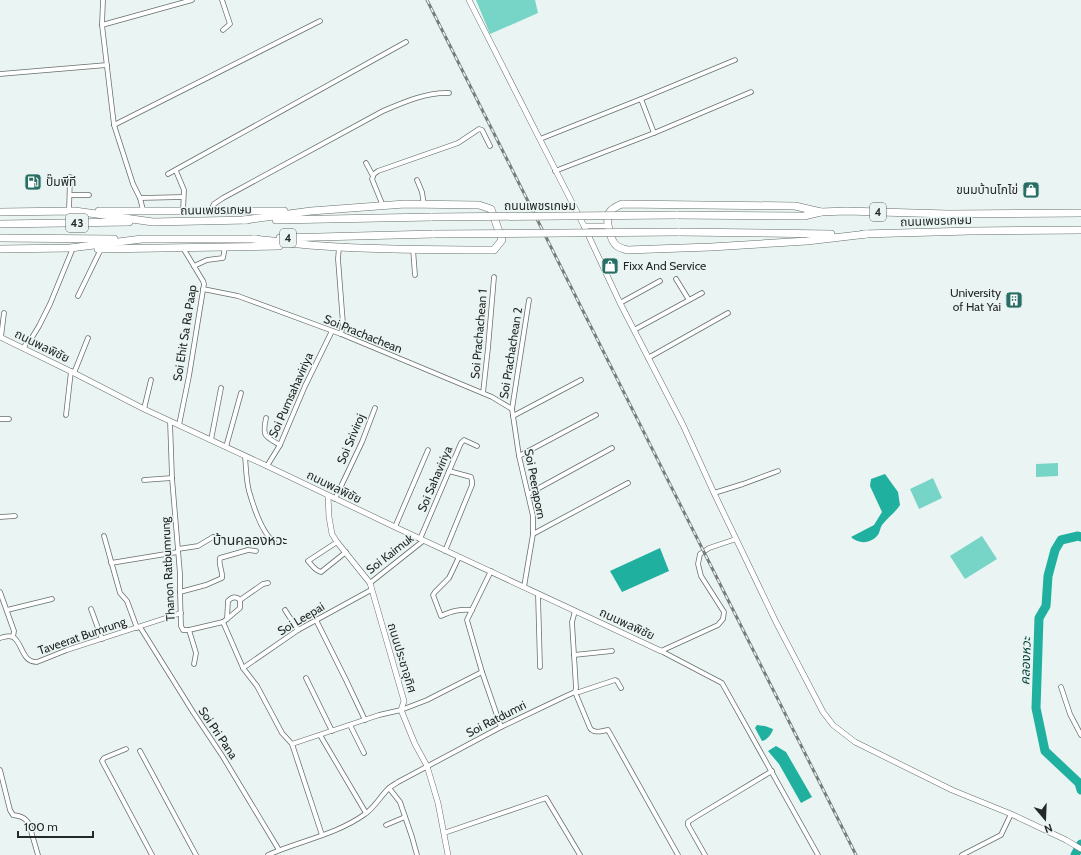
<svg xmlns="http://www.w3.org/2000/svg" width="1081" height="855" viewBox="0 0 1081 855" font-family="Cabin,'Noto Sans Thai',sans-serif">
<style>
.green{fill:#76d5c6}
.water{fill:#20b09f}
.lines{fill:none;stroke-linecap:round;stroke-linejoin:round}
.river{stroke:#20b09f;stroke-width:9}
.minor-casing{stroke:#666f6d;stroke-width:5.5}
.tertiary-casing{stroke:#666f6d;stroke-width:6}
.trunk-casing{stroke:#666f6d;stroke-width:8}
.minor{stroke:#fff;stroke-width:4}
.tertiary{stroke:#fff;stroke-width:5}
.trunk{stroke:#fff;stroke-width:7}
.rail-casing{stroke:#777d7c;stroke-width:3}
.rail{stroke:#eaf4f2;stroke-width:1.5;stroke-dasharray:4.5;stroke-linecap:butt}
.trunk-bridge-casing{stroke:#666f6d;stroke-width:8;stroke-linecap:butt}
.trunk-bridge{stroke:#fff;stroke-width:7}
.labels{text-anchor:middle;stroke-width:3;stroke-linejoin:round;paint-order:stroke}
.shield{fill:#eaf4f2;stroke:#5f6564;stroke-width:1}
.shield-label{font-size:11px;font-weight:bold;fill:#242827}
.poi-label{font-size:12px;fill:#242827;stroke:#eaf4f2;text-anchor:start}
.street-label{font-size:12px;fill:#242827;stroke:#eaf4f2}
.water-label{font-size:13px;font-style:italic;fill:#013f38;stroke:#eaf4f2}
.quarter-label{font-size:14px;fill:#242827;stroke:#eaf4f2}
</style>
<rect width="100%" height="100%" fill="#eaf4f2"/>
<g class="green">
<path d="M476,0H535L538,13L490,34Z"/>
<path d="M1058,463V476L1036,477V464Z"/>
<path d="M933,478L942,498L919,509L910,489Z"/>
<path d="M982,536L997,559L965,579L950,556Z"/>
</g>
<g class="water">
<path d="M885,474L898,492L900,505C895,513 887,518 882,525C880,528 880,533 877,536C870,544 858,544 851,537L874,525L882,512L870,486L871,479Z"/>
<path d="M660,548L669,571L622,592L610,571Z"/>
<path d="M757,725L765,726L773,729C772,734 767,740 762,741L755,728Z"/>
<path d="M776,746L786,752L812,797L801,803L779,764L768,751Z"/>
</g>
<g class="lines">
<g class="river">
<path d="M1081,537L1078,536L1061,540L1055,550L1048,576L1046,606L1039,618L1036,708L1045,751L1079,783L1081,790"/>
<path d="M1075,855L1081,844"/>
</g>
<g class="minor-casing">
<g id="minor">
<path d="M103,0L102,25L114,125L133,184L140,198L143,210"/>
<path d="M222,0L230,24L223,30"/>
<path d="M102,25L192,0"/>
<path d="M0,74L107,65"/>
<path d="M641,99L654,133"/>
<path d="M114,125L320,21"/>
<path d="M540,139L641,99L735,60"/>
<path d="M366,163L373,176"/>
<path d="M176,171L184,190L183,211"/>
<path d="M555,171L654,133L751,92"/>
<path d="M168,174L406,42"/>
<path d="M417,180L422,192L424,205"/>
<path d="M70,195H89"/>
<path d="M140,198L183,197"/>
<path d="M383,206L372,179L374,174L378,171L458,143L479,129L482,130L490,146"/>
<path d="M211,210L214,204L223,198L383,111C404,102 427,92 449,93"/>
<path d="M69,211L70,177"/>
<path d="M339,247L338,259L343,324L341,334"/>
<path d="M413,249L415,275"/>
<path d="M194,266L207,260L223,258L225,247"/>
<path d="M676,279L689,300"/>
<path d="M203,289L238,296L341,334L492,397L512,409"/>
<path d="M78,296L101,249"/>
<path d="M620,303L660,281"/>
<path d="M634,330L702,293"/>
<path d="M1,337L4,313"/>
<path d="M24,348L26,343L31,339L39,326L50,304L73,248"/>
<path d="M648,358L728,313"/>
<path d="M74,373L88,338"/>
<path d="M483,393L488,348L494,277"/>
<path d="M144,409L151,380"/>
<path d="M66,415L71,371"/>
<path d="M513,416L581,380"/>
<path d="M266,418C262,437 265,436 280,445"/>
<path d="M0,419H9"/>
<path d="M170,421L172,478L180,574V592L181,626L183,630H189L223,622L243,668L257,686L282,733L292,744L322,835"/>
<path d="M179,425L189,376L204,284L203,281L183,248"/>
<path d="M211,440L221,388"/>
<path d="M226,447L241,393"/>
<path d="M245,456C246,467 246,479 249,491C253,505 262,533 274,542"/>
<path d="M519,456L596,415"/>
<path d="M267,466L280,445L305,386L332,331"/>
<path d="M144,480L172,478"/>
<path d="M714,493L743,484L778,471"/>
<path d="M528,494L612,448"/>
<path d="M335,499L362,442L375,408"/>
<path d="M0,517L15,516"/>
<path d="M395,527L428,450"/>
<path d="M533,534L628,483"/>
<path d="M104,536L120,593L127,601L137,628"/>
<path d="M420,539L461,443L464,440L477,446"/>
<path d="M337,542L308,561C312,565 315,571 321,572L346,552"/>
<path d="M178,549L198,546L213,537"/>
<path d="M445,551L472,485V481L471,477L449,471"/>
<path d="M459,557L449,578L435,592L433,595L441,616C452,611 459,609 472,610"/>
<path d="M111,563L178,552"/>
<path d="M491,571L467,620L482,672L501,727"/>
<path d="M370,583L423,541"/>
<path d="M524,587L533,534V516L519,456L512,409L529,300"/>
<path d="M0,592L14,631L13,637"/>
<path d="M180,592L206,585L222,578C223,571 218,565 220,558L248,550L256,551"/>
<path d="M538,594L540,667"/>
<path d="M91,609L102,639"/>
<path d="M7,610L52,599"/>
<path d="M285,610L298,630"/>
<path d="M575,611L572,622L576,688L575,692L590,728C594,734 601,731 608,730L678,855"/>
<path d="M227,619L240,608V600"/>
<path d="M316,620L346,680L365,720"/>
<path d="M223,622L227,619L228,601C232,597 236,596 240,600L263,584L268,583"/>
<path d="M140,627L193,712L223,757L279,850"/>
<path d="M189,630L196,653L194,664"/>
<path d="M0,638C4,637 9,635 13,637C23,643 21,662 37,662L67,650L181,613"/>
<path d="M661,651L722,683L818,855"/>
<path d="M661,651L718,625L723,619L724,612L701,576L698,564L700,554L709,548L736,539"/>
<path d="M574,655L612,651"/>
<path d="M243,668L298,630L371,590"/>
<path d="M306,678L332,731"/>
<path d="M1061,687L1070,714L1081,735"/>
<path d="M350,725L364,753"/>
<path d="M320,735L366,813"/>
<path d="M292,744L379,715L401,710L427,700L482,672"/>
<path d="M126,749L104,758L102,761L152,855"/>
<path d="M140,751L196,855"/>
<path d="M0,770L10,810L13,815C20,816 25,817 29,824L38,855"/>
<path d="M389,788L400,802L412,837L417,855"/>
<path d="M386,825L405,817"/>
<path d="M444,833L546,798L580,855"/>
<path d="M268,855C299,841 336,835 365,814C374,808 380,797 388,789C391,786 395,784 398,782L501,727L566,696L575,692H579L615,680L617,681L621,688"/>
<path d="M705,855L688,825V822L694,818L772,771"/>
<path d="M962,855L1001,835L1011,814"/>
</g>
</g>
<g class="tertiary-casing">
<g id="tertiary">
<path d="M469,0L584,226L620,303L683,425L714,493L776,622L823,712L833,725L855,742L952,790L1011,814L1066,840L1081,849"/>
<path d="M584,226H608"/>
<path d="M0,337L74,373L144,409L267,466L395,527L661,651"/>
<path d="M328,496L329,517L332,534L337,542L370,583L404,701L401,710L415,744L427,766L438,803L448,855"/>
</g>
</g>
<g class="trunk-casing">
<g id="trunk">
<path d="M99,211H284"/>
<path d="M0,212L75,211L153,222L248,220"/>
<path d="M821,212L795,206L622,204C617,206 612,208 609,213C605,220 611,242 617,246C620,248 624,249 627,250L711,247L807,241L867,234"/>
<path d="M676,215L804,216L821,212L846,211L948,214L1081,213"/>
<path d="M244,220L311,211L405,204L479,205L491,209L502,240L494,250C442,250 390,250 339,247C310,246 282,242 254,239"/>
<path d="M276,220L432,217"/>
<path d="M0,224L129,222"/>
<path d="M678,232L831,234"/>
<path d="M863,234L970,231L1081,230"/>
<path d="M0,238L114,239"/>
<path d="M280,238L434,234"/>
<path d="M0,249L70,248L142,239H257"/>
<path d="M98,249L279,246"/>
</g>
</g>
<use href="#minor" class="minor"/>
<use href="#tertiary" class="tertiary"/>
<use href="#trunk" class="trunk"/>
<g class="rail-casing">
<path id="rail" d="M427,0L856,855"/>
</g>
<use href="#rail" class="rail"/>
<g class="trunk-bridge-casing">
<g id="trunk-bridge">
<path d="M432,217L676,215"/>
<path d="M434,234L678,232"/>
</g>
</g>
<use href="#trunk-bridge" class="trunk-bridge"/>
</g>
<defs>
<g id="fuel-square" transform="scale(0.9)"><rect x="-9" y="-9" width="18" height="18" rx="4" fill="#276e64" stroke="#eaf4f2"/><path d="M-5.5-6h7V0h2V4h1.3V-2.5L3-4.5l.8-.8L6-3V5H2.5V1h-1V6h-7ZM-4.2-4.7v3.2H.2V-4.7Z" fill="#fff"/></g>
<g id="shop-square" transform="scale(0.9)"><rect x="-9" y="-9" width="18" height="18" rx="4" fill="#276e64" stroke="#eaf4f2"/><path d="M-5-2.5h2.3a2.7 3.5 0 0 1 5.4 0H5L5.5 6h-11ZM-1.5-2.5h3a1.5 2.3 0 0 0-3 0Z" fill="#fff"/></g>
<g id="building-square" transform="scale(0.9)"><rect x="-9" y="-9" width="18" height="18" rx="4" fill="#276e64" stroke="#eaf4f2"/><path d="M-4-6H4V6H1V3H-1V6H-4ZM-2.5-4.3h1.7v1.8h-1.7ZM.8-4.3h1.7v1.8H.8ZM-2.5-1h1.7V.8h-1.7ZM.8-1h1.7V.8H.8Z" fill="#fff"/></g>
</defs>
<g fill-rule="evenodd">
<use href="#fuel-square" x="33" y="182"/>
<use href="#shop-square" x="1031" y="190"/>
<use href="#shop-square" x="610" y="266"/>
<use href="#building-square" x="1014" y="300"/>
</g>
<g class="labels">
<g class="shield">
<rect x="870" y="203" width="16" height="18" rx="3"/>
<rect x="66" y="214" width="22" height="18" rx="3"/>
<rect x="280" y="229" width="16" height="18" rx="3"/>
</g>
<g class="shield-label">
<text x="878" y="216">4</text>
<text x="77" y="227">43</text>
<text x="288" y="242">4</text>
</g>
<g class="poi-label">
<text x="46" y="186">ปั๊มพีที</text>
<text x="1018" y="194" text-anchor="end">ขนมบ้านโกไข่</text>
<text x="623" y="270">Fixx And Service</text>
<text x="1001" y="297" text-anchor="end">University<tspan x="1001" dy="14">of Hat Yai</tspan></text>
</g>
<g class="street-label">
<text x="540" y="210">ถนนเพชรเกษม</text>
<text transform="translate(216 210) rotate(-1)" y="4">ถนนเพชรเกษม</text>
<text transform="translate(936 221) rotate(-2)" y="4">ถนนเพชรเกษม</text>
<text transform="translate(185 333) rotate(-81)" y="4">Soi Ehit Sa Ra Paap</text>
<text transform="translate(363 334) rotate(22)" y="4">Soi Prachachean</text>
<text transform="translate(479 334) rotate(-85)" y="4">Soi Prachachean 1</text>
<text transform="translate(42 346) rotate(26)" y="4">ถนนพลพิชัย</text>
<text transform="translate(511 353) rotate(-81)" y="4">Soi Prachachean 2</text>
<text transform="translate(291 395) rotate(-66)" y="4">Soi Pumsahaviriya</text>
<text transform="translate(351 439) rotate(-67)" y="4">Soi Sriviroj</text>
<text transform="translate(435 479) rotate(-67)" y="4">Soi Sahaviriya</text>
<text transform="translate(535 484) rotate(79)" y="4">Soi Peeraporn</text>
<text transform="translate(334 487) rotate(26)" y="4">ถนนพลพิชัย</text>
<text transform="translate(390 554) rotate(-38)" y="4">Soi Kaimuk</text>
<text transform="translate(168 569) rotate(-93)" y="4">Thanon Ratbumrung</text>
<text transform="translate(301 619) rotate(-31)" y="4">Soi Leepai</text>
<text transform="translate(627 624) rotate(25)" y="4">ถนนพลพิชัย</text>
<text transform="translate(82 636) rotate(-19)" y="4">Taveerat Bumrung</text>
<text transform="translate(402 658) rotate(73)" y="4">ถนนประชาอุทิศ</text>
<text transform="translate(496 719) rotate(-27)" y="4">Soi Ratdumri</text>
<text transform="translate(218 733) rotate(56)" y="4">Soi Pri Pana</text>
</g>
<g class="water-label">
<text transform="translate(1025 661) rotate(-88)" y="5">คลองหวะ</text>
</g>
<g class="quarter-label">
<text x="250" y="545">บ้านคลองหวะ</text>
</g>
</g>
<g transform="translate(1045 819) rotate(161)" stroke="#eaf4f2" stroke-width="3" paint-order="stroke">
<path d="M0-3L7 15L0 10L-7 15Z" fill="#242827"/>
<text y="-6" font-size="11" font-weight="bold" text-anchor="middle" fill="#242827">N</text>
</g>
<path d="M18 831v6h75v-6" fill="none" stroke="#242827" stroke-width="2"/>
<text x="24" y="831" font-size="12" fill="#242827" stroke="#eaf4f2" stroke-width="3" paint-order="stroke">100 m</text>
</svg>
